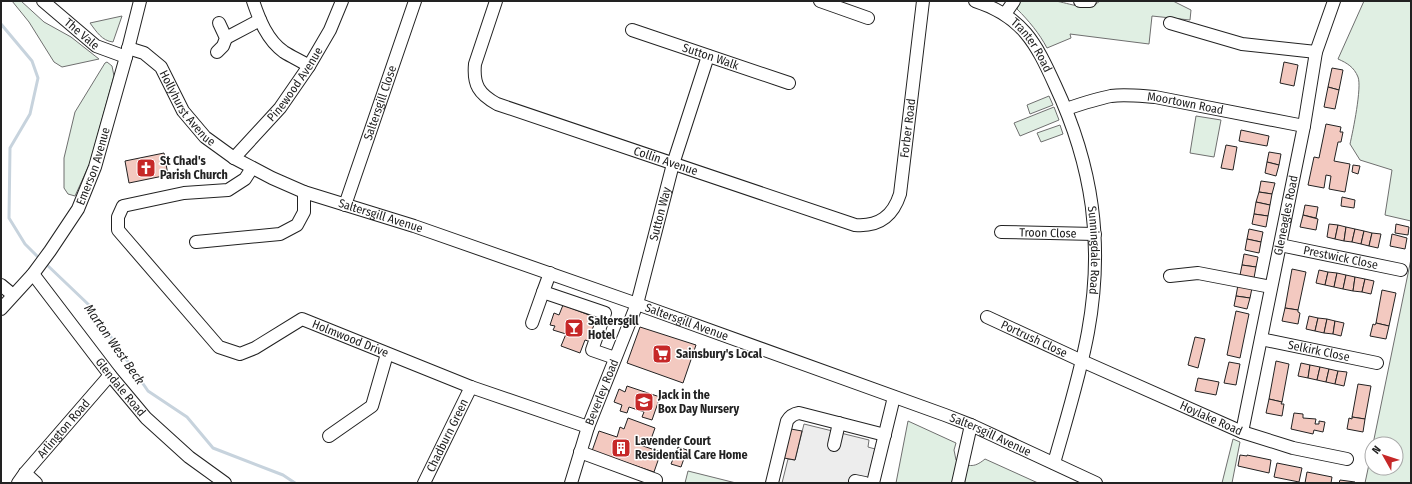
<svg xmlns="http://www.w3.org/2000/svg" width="1412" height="484" viewBox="0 0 1412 484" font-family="'Fira Sans Condensed',sans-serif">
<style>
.green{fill:#e0efe3;stroke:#6f6f6f}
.parking{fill:#ededed;stroke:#6f6f6f}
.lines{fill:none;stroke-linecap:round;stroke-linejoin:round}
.stream{stroke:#c7d3dd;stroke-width:3}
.building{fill:#f3c9c0;stroke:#222}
.minor-casing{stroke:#222;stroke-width:14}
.minor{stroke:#fff;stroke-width:12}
.labels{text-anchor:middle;stroke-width:3;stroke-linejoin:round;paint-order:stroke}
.street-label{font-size:12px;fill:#222;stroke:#fff}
.poi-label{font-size:12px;font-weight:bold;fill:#222;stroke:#fff;text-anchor:start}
.water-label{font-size:13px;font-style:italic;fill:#222;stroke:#fff}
</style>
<rect width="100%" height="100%" fill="#fff"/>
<g class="green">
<path d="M12,1H21L44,22L71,37L99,59L62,67L54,62L29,22Z"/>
<path d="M1020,1C1031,1 1044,0 1055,1C1070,3 1086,12 1100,1H1173L1191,10L1190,20L1152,16L1149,44L1070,34L1071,38L1047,48C1039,33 1029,21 1017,9Z"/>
<path d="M1364,1H1411V221L1385,215L1392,170L1360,160L1350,144C1353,131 1362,87 1358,77C1354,67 1347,63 1338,59Z"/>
<path d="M122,16L113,42C102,41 96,31 90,23Z"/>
<path d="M107,62L112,66L114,76L90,163L75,196L68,194L64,188V158L75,112L105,63Z"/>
<path d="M1049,96L1053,105L1030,114L1027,105Z"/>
<path d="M1054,107L1059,120L1020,136L1014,123Z"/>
<path d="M1196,116L1221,120L1214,157L1190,153Z"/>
<path d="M1060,125L1063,134L1041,142L1037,133Z"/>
<path d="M1411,259V483H1365L1372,450V468H1396V444H1373Z"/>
<path d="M908,421L956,443L954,450L956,460C968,466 973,469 985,459L1038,483H896Z"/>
<path d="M1233,439L1240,442L1232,483H1222Z"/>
<path d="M688,471L736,483H685Z"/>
</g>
<path class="parking" d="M804,424L869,440L868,447L875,449L867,483H782L788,459L795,460Z"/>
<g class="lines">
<g class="stream">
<path d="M1,24L32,61L38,78L30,114L10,148L9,218L25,244L40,259"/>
<path d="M45,263L89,305L148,391L187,417L213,448L283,475L295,483"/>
</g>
</g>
<g class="building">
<path d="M1284,62L1298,65L1294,86L1280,83Z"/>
<path d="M1332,68L1343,70L1339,90L1328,87Z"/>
<path d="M1328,87L1339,90L1335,109L1324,107Z"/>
<path d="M1326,124L1341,127L1340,132H1343L1341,142H1338L1334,161L1350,164L1345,192L1329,189L1331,176L1326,175L1324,188L1308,185L1314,157L1319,158Z"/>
<path d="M1241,130L1269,136L1267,146L1239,141Z"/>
<path d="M1226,145L1237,147L1233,170L1221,168Z"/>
<path d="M1269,152L1281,154L1279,165L1267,162Z"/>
<path d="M164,153L168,175L129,183L125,161Z"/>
<path d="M1267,162L1279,165L1276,176L1265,173Z"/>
<path d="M1353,165L1360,166L1358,174L1352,172Z"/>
<path d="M1261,181L1275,183L1272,194L1259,192Z"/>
<path d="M1259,192L1272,194L1270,205L1256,202Z"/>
<path d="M1342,197L1355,200L1354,208L1341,206Z"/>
<path d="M1256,202L1270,205L1268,216L1254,214Z"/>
<path d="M1305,205L1318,207L1316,218L1303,215Z"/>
<path d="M1254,214L1268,216L1266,227L1252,224Z"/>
<path d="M1303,215L1318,219L1316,230L1300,227Z"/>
<path d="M1329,224L1338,225L1335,239L1327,237Z"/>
<path d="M1396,224L1409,227L1408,235L1395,233Z"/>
<path d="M1338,225L1346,227L1344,241L1335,239Z"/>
<path d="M1346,227L1355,229L1352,242L1344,241Z"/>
<path d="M1249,229L1263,232L1261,242L1247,239Z"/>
<path d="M1355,229L1364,231L1361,244L1352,242Z"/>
<path d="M1364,231L1372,233L1369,246L1361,244Z"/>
<path d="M1372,233L1381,234L1378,248L1369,246Z"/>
<path d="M1392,234L1407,238L1405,249L1390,246Z"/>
<path d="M1247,239L1261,242L1259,253L1245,250Z"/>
<path d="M1244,254L1258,257L1256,267L1242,265Z"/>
<path d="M1242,265L1256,267L1254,278L1240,275Z"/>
<path d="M1292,269L1306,272L1298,310L1285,308Z"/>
<path d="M1319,270L1328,272L1325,285L1316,283Z"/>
<path d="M1328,272L1337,273L1334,287L1325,285Z"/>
<path d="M1337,273L1346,275L1343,289L1334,287Z"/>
<path d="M1346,275L1355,277L1353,291L1343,289Z"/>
<path d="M1355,277L1365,279L1362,292L1353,291Z"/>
<path d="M1365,279L1374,281L1371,294L1362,292Z"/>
<path d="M1238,285L1252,288L1250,298L1236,296Z"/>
<path d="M1382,290L1396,293L1389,326L1376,323Z"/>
<path d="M1236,296L1250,298L1247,309L1234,306Z"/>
<path d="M563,305L589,315L588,319L596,321L588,341L585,340L580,353L561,346L566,334L553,330L555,326L550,325L554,313L559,315Z"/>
<path d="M1285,308L1298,310V312L1300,313L1298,324L1282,321Z"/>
<path d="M1236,311L1249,314L1240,358L1227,355Z"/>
<path d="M1309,316L1318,318L1315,331L1306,329Z"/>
<path d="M1318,318L1327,319L1324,333L1315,331Z"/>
<path d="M1327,319L1335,321L1333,334L1324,333Z"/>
<path d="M1335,321L1344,323L1341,336L1333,334Z"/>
<path d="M1376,323L1389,326L1386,339L1370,336L1373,324L1375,325Z"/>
<path d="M640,327L696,345L683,383L627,363Z"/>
<path d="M1195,337L1205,339L1198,368L1188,365Z"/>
<path d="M1276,361L1289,364L1282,402L1269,399Z"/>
<path d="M1229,362L1240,364L1236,385L1224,383Z"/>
<path d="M1301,363L1310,365L1308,378L1298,376Z"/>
<path d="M1310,365L1320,367L1317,380L1308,378Z"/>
<path d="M1320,367L1329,369L1326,382L1317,380Z"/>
<path d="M1329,369L1338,371L1335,384L1326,382Z"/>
<path d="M1338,371L1347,372L1344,386L1335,384Z"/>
<path d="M1198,378L1219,382L1216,395L1195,391Z"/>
<path d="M1358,384L1371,386L1365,419L1352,417Z"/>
<path d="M627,386L660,397L652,420L642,417L644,412L629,407L627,413L620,411L622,405L614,402L619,389L625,392Z"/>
<path d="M1269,399L1282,402L1281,404H1284L1282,416L1266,413Z"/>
<path d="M1294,413L1303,414V418L1316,419L1315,424H1319V421L1325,422L1323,432L1314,430L1313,434L1291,429Z"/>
<path d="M1352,417L1365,419L1363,432L1347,429L1349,418L1352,419Z"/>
<path d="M628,418L655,428L650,442L642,439L640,445L661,452L654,472L592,451L599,431L617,437L620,427L624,429Z"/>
<path d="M791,429L802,431L795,460L784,458Z"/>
<path d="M678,447L687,450L681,467L671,464Z"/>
<path d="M1240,455L1247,456V455L1271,460L1269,473L1238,466Z"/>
<path d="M1277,463L1302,468L1299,482L1274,477Z"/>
<path d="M1307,472L1332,477L1331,483H1305Z"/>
<path d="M1340,480L1355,482V483H1339Z"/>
</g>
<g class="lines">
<g class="minor-casing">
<g id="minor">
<path id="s1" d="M43,1L96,46L126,57"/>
<path d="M253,1C259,19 267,40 284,52C292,57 301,61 309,66"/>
<path id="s2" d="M496,1L475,64C473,85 479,94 497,104L855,225C879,227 893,216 900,194L923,1"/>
<path d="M820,1L868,18"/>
<path id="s3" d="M975,1C1022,16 1036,43 1055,85C1093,166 1104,244 1088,332C1080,376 1066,420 1054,463"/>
<path d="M1080,1H1090"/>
<path d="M1005,14L1014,1"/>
<path d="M1170,23L1242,44L1316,52"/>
<path id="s4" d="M632,30L789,83"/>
<path d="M226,38L260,20"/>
<path id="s5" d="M128,48L144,53L161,67L183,111L205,137L234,158L272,178L304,192L414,226L637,304L945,415L971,425L1096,483"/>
<path d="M217,52L223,46L226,38L219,23"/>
<path id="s6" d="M1066,109C1081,104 1096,99 1111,96C1125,94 1140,96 1155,97L1304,126"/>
<path id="s7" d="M234,158L280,108L309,66L330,30L342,1"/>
<path id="s8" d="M252,168L245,179L228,190L184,193L123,206L118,217V230L219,347L240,354L255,348L302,319L471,387L588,427"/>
<path id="s9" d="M345,205L415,1"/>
<path id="s10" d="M1001,232L1095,234"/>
<path d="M196,242L280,234L297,225L304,212V192"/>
<path id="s11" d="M1280,245L1401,270"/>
<path d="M550,273L543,292L605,313L592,350L615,358"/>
<path id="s12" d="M33,274L110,375L146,418L189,457L225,483"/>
<path d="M1170,276L1198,273L1271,287"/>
<path d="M1,285L13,295"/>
<path id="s13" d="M1,309L33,274L50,251L78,209L95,167L126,57L140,1"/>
<path id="s14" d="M987,317L1082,361L1242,432L1293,448L1347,459"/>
<path d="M532,323L543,292"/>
<path id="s15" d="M1261,339L1377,363"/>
<path id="s16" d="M1242,432L1304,126L1316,52L1334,1"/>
<path d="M329,436L372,406L387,354"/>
<path d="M834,445L839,423"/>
<path d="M580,452L656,480"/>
<path d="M25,473L36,483"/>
<path d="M855,481L865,483"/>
<path id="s17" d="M18,483L25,473L110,375"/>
<path id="s18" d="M424,483L471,387"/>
<path id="s19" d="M571,483L588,427L637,304L673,164L708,56"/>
<path d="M772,483L787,421C790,416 793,414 799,413L885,435"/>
<path d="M873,483L894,397"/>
<path d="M958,483L971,425"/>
</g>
</g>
<use href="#minor" class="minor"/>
</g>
<defs>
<g id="church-square" transform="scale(1)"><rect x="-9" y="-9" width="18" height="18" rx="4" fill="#c62828" stroke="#fff"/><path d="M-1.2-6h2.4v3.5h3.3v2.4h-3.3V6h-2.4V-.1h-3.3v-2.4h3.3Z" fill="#fff"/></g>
<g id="bar-square" transform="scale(1)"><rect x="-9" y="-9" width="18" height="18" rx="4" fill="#c62828" stroke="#fff"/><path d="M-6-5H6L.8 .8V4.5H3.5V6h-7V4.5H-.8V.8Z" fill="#fff"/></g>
<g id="supermarket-square" transform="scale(1)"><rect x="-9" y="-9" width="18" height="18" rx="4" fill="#c62828" stroke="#fff"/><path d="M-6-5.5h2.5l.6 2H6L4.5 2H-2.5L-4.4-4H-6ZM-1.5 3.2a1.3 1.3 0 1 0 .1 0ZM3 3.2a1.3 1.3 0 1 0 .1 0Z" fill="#fff"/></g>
<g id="school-square" transform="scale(1)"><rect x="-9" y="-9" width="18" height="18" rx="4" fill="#c62828" stroke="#fff"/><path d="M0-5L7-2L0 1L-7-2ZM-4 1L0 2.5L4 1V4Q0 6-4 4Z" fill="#fff"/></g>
<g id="building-square" transform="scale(1)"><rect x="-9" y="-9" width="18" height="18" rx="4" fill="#c62828" stroke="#fff"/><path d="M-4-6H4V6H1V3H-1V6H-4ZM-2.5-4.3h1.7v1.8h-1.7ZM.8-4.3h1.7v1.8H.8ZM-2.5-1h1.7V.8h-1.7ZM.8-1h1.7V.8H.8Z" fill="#fff"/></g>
</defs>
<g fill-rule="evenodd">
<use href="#church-square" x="146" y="168"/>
<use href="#bar-square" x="574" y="328"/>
<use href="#supermarket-square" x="662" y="354"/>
<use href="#school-square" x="644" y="402"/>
<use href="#building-square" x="621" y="448"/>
</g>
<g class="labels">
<g class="street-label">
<text dy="4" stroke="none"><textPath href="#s1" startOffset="51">The Vale</textPath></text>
<text dy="4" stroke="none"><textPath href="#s3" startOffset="74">Tranter Road</textPath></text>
<text dy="4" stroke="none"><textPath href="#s4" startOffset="83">Sutton Walk</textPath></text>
<text dy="4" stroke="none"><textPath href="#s7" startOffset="96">Pinewood Avenue</textPath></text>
<text dy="4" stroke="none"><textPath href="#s9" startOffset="108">Saltersgill Close</textPath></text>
<text dy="4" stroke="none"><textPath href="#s6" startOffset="122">Moortown Road</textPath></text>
<text dy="4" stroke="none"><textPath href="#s5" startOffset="88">Hollyhurst Avenue</textPath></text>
<text dy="4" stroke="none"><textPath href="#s2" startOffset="620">Forber Road</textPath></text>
<text dy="4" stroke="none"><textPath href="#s2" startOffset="294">Collin Avenue</textPath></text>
<text dy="4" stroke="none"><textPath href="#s13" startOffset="172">Emerson Avenue</textPath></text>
<text dy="4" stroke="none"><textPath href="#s19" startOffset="284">Sutton Way</textPath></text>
<text dy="4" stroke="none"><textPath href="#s5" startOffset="316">Saltersgill Avenue</textPath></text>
<text dy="4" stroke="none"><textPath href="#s16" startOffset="221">Gleneagles Road</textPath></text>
<text dy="4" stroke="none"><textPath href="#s10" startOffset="47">Troon Close</textPath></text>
<text dy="4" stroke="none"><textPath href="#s3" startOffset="292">Sunningdale Road</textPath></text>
<text dy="4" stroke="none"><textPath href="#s11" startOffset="62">Prestwick Close</textPath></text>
<text dy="4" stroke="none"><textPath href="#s5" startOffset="640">Saltersgill Avenue</textPath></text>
<text dy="4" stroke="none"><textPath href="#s8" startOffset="465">Holmwood Drive</textPath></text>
<text dy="4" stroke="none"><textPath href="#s14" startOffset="52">Portrush Close</textPath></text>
<text dy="4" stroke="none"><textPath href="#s15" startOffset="59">Selkirk Close</textPath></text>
<text dy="4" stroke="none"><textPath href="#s12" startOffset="143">Glendale Road</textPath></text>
<text dy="4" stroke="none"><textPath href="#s19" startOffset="96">Beverley Road</textPath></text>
<text dy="4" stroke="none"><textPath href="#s14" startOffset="246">Hoylake Road</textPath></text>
<text dy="4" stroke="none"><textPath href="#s17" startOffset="71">Arlington Road</textPath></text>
<text dy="4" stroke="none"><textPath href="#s18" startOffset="53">Chadburn Green</textPath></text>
<text dy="4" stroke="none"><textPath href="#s5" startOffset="964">Saltersgill Avenue</textPath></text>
</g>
<g class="poi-label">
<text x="160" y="165">St Chad's<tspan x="160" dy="14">Parish Church</tspan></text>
<text x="588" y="325">Saltersgill<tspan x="588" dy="14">Hotel</tspan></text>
<text x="676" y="358">Sainsbury's Local</text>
<text x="658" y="399">Jack in the<tspan x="658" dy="14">Box Day Nursery</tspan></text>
<text x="635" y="445">Lavender Court<tspan x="635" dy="14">Residential Care Home</tspan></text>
</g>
<g class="water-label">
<text transform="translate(115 344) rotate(55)" y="5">Marton West Beck</text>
</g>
</g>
<rect width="1412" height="484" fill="none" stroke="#222222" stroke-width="4"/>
<g transform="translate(1384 456) rotate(309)"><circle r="19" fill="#ffffff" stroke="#a7a7a7"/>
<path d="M0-3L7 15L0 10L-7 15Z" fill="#c62828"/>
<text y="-6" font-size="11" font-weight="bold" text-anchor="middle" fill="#222222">N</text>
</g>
</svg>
